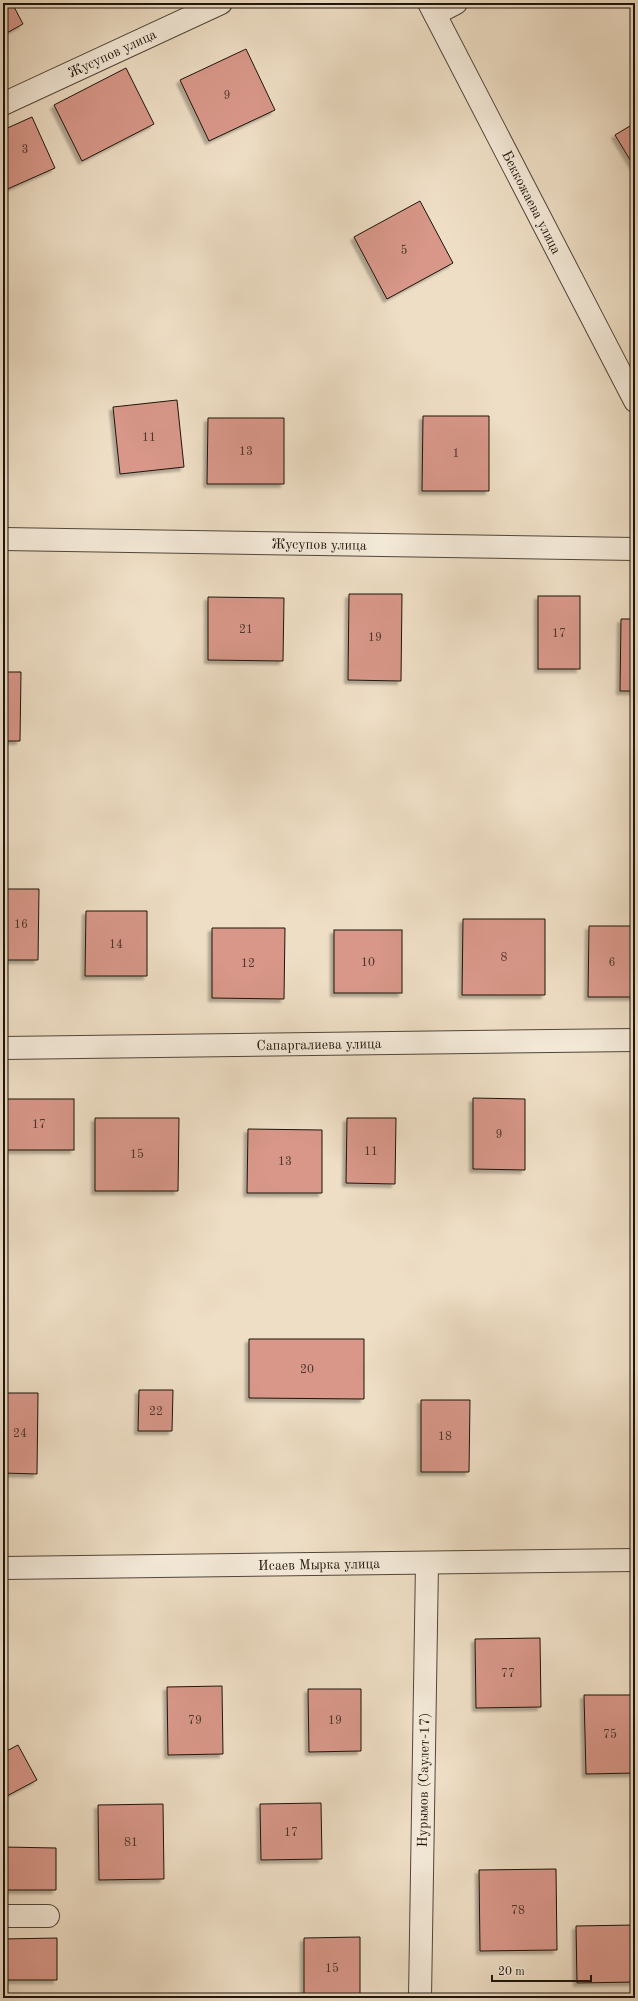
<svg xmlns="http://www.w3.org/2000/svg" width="638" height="2001" viewBox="0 0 638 2001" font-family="'Old Standard TT',serif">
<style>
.building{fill:#d89789;stroke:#1d140c;filter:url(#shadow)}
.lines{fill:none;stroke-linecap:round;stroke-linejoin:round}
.minor-casing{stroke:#51463a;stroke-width:24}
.minor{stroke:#f4ead9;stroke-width:22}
.labels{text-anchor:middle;stroke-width:3.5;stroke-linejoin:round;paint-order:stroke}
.number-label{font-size:12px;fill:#4c352b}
.street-label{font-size:14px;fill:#1d140c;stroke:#f4ead9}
</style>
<defs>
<filter id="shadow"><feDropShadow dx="-3.5" dy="3.5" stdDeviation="1" flood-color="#0004"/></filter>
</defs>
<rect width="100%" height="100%" fill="#eedec5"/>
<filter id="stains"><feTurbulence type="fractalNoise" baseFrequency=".005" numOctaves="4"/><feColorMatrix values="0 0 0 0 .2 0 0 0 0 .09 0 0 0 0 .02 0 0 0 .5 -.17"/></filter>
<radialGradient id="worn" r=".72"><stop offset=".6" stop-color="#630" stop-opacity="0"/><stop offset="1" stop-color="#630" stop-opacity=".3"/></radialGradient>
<g class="building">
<path d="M3,3H12L23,24L3,35Z"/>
<path d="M246,49L275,110L209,141L180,80Z"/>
<path d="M126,68L154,124L82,161L54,105Z"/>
<path d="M32,117L55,168L3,191V130Z"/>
<path d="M635,123V168L615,135Z"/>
<path d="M420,201L453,263L387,299L354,237Z"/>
<path d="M177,400L184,467L120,474L113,407Z"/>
<path d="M423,416H489V491H422Z"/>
<path d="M208,418H284V484H207Z"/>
<path d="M349,594H402L401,681L348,680Z"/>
<rect x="538" y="596" width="42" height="73"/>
<path d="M208,597L284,598L283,661L208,660Z"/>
<path d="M621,619H635V691H620Z"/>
<path d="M3,672H21L20,741H3Z"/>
<path d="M3,889H39L38,960H3Z"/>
<path d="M86,911H147V976H85Z"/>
<path d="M463,919H545V995H462Z"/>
<path d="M589,926H635V997H588Z"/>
<path d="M212,928H285L284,999L212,998Z"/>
<rect x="334" y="930" width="68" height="63"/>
<path d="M473,1098L525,1099V1170L473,1169Z"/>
<rect x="3" y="1099" width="71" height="51"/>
<path d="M95,1118H179L178,1191H95Z"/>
<path d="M347,1118H396L395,1184L346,1183Z"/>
<path d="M248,1129L322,1130V1193H247Z"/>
<path d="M249,1339H364V1399L249,1398Z"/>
<path d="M139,1390H173L172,1431H138Z"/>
<path d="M3,1393H38L37,1474L3,1473Z"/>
<path d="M421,1400H470L469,1472H421Z"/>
<path d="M540,1638L541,1707L476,1708L475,1639Z"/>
<path d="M222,1686L223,1754L168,1755L167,1687Z"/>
<path d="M308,1689H361V1751L309,1752Z"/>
<path d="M584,1695H635V1773L586,1774Z"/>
<path d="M18,1745L37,1780L3,1798V1753Z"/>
<path d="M321,1803L322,1859L261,1860L260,1804Z"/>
<path d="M163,1804L164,1879L99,1880L98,1805Z"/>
<path d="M3,1847L56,1848V1890H3Z"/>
<path d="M556,1869L557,1950L480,1951L479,1870Z"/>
<path d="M635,1925V1982L577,1983L576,1926Z"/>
<path d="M360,1937V1998H304V1938Z"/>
<path d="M57,1938V1980H3V1939Z"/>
</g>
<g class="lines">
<g class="minor-casing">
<g id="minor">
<path d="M429,3L635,401"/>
<path d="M435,14L456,3"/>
<path d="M3,104L221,3"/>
<path d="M3,539L635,549"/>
<path d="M3,1048L635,1040"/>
<path d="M3,1568L635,1560"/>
<path d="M3,1916H48"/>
<path d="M420,1998L427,1563"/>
</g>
</g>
<use href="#minor" class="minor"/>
</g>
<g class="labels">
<g class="number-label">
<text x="227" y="99">9</text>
<text x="25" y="153">3</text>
<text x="404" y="254">5</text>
<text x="149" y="441">11</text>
<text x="246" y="455">13</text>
<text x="456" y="457">1</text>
<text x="246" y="633">21</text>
<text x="559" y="637">17</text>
<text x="375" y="641">19</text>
<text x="21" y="928">16</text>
<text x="116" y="948">14</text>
<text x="504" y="961">8</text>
<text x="368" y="966">10</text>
<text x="612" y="966">6</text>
<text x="248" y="967">12</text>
<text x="39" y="1128">17</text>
<text x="499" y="1138">9</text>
<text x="371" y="1155">11</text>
<text x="137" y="1158">15</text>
<text x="285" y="1165">13</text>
<text x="307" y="1373">20</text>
<text x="156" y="1415">22</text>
<text x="20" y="1437">24</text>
<text x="445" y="1440">18</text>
<text x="508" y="1677">77</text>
<text x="195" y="1724">79</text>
<text x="335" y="1724">19</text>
<text x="610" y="1738">75</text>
<text x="291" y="1836">17</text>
<text x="131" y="1846">81</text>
<text x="518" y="1914">78</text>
<text x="332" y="1972">15</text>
</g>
<g class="street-label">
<text transform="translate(112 53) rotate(-25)" y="5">Жусупов улица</text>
<text transform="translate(532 202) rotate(63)" y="5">Беккожаева улица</text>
<text transform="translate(319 544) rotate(1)" y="5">Жусупов улица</text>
<text transform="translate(319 1044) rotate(-1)" y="5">Сапаргалиева улица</text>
<text transform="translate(319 1564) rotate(-1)" y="5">Исаев Мырка улица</text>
<text transform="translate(423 1780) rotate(-89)" y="5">Нурымов (Саулет-17)</text>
</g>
</g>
<rect width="638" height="2001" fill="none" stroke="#eedec5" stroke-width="16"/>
<rect x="4" y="4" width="630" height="1993" fill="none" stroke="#1d140c" stroke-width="2"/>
<rect x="8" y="8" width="622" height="1985" fill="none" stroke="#1d140c"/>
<path d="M492 1975v6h99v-6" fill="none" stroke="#1d140c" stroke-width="2"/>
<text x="498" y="1975" font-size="12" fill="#1d140c" stroke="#f4ead9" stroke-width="3" paint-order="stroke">20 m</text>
<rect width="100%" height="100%" filter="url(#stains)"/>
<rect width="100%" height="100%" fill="url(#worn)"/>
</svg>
